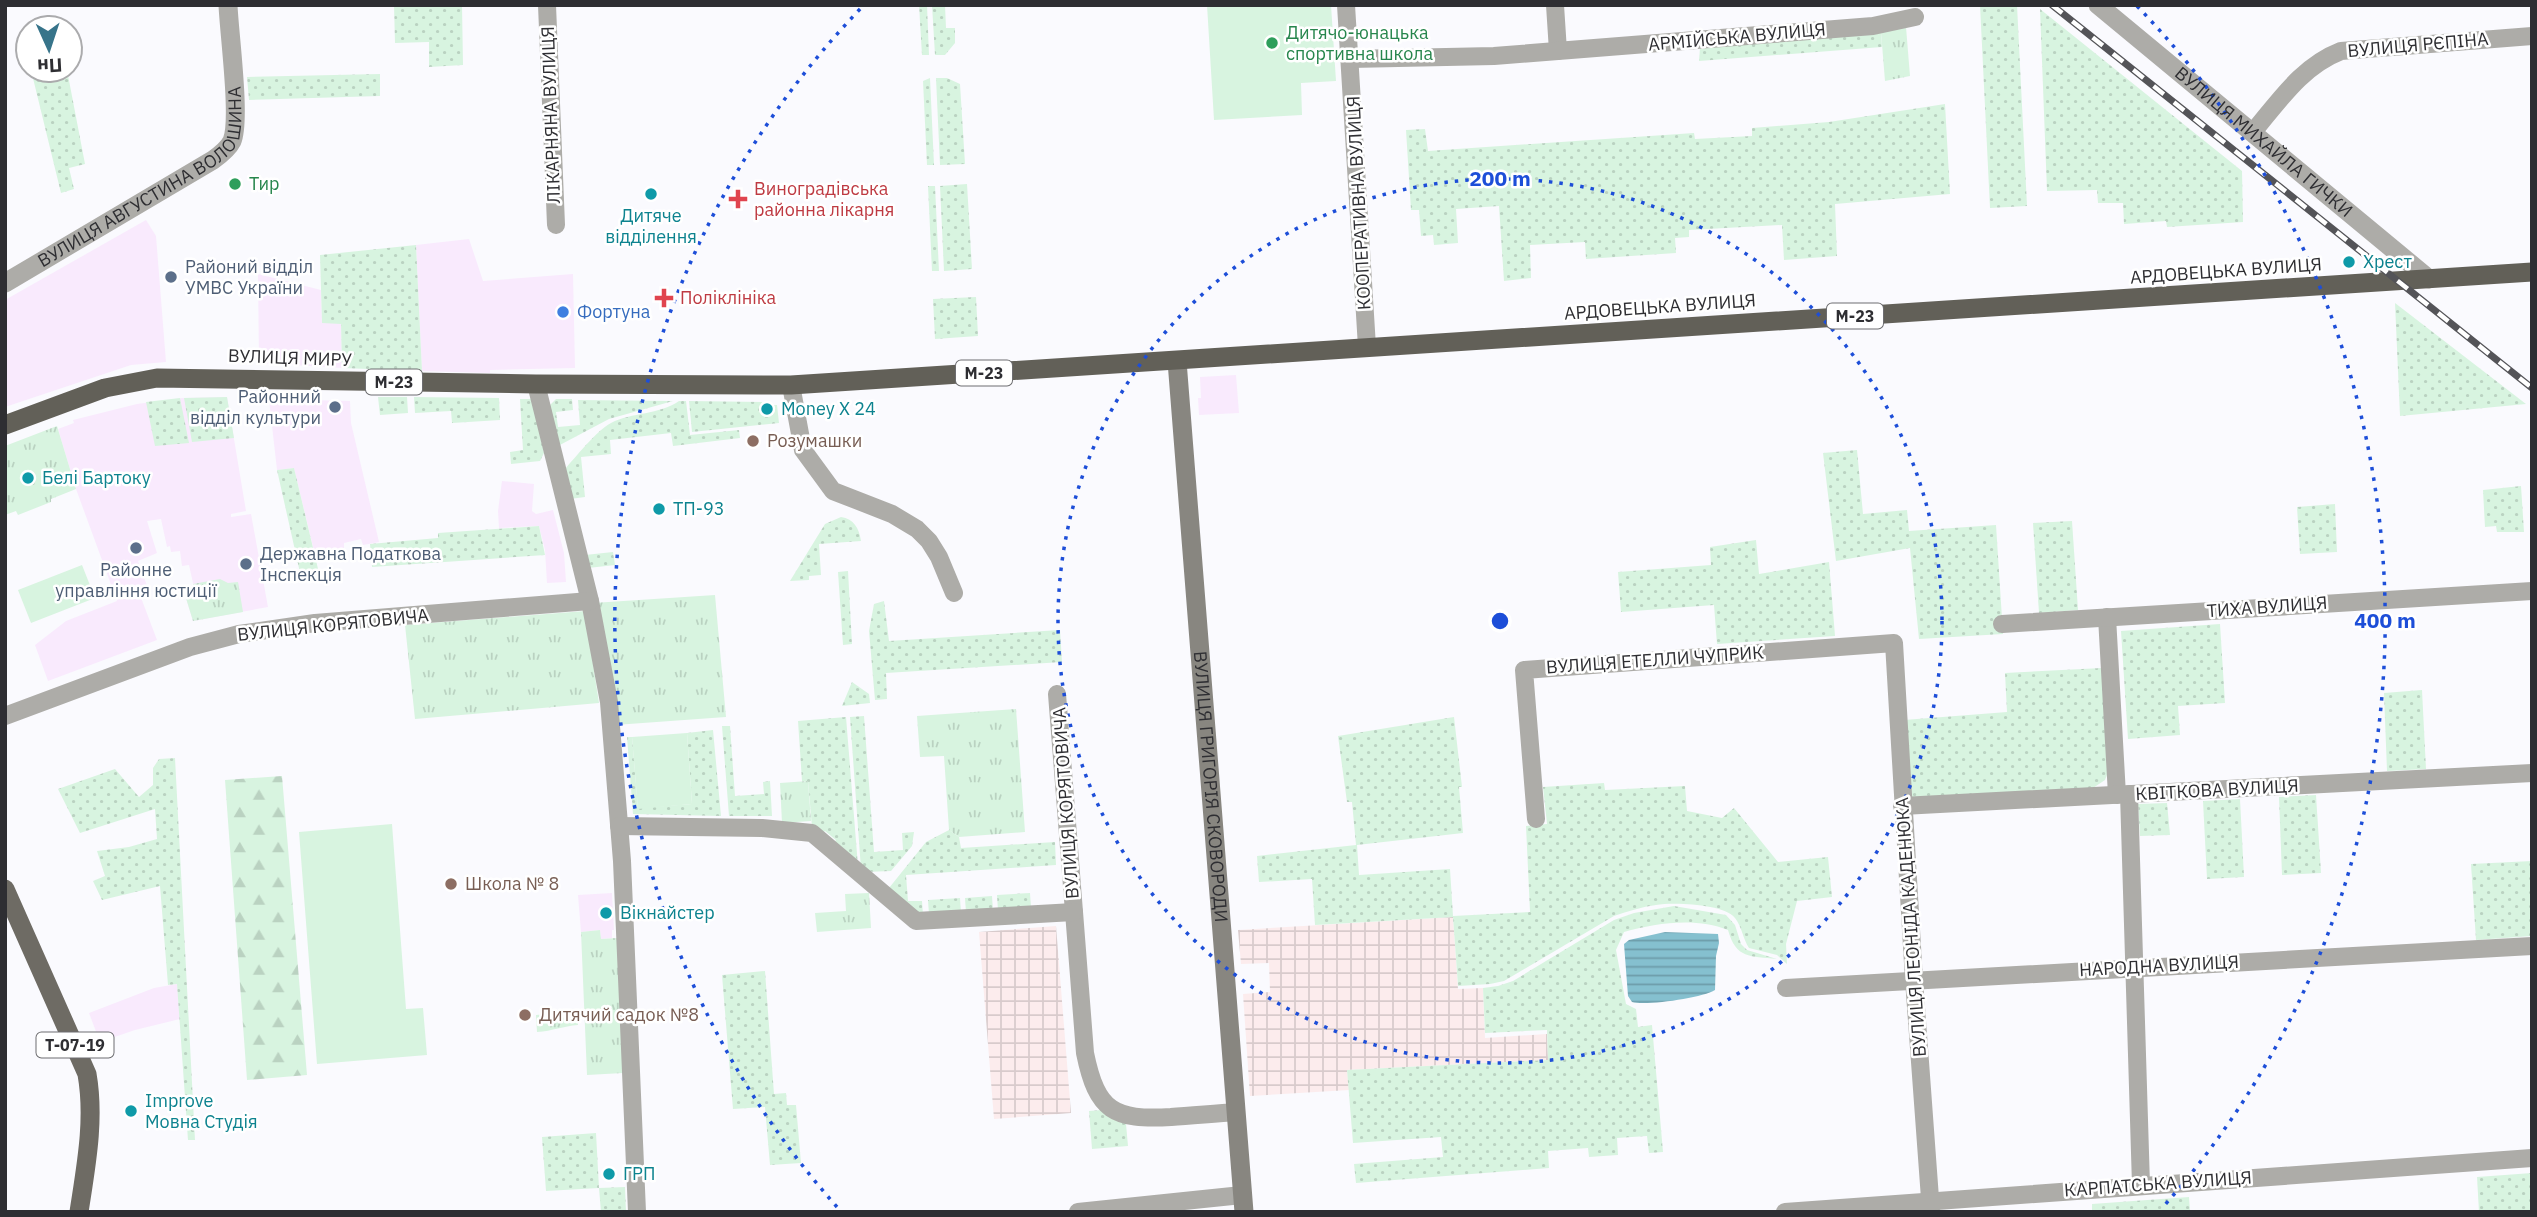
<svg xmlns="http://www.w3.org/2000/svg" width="2537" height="1217" viewBox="0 0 2537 1217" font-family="'IBM Plex Sans',sans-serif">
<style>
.commercial{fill:#f9eafd}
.industrial{fill:url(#industrial-grid)}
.grass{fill:url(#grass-dots)}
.forest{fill:url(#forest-firs)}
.park{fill:url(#park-tufts)}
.pitch{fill:#d8f4e0}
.water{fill:url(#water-rules)}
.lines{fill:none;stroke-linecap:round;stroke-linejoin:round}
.minor{stroke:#adaca8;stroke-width:18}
.tertiary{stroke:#adaca8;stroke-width:19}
.secondary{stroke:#888680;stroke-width:19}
.primary{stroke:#6e6b64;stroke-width:19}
.trunk{stroke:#626058;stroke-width:19}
.rail-casing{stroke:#545458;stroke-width:7}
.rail{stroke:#fff;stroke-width:4.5;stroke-dasharray:13;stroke-linecap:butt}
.ring{fill:none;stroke:#1d4ed8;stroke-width:3.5;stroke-dasharray:3.5 7}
.leisure-dot{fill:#2e9e5b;stroke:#fff;stroke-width:2.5}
.culture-dot{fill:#0f9aa8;stroke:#fff;stroke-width:2.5}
.health-dot{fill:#e0444e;stroke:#fff;stroke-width:2.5}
.service-dot{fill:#5c6f8a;stroke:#fff;stroke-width:2.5}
.shop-dot{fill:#3f7fe0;stroke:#fff;stroke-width:2.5}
.education-dot{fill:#8d6e63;stroke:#fff;stroke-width:2.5}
.labels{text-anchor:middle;stroke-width:5;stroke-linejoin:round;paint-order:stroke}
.shield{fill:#fff;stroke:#6d6d70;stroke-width:2}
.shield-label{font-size:16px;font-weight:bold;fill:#2e2e32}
.leisure-label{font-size:18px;fill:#27864d;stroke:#fff;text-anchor:start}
.street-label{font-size:18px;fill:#2e2e32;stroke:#fff}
.health-label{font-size:18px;fill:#be3a42;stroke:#fff;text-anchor:start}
.culture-label{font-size:18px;fill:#0d838f;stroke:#fff;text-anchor:start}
.service-label{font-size:18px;fill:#4e5e75;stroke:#fff;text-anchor:start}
.shop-label{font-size:18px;fill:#366cbe;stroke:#fff;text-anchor:start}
.education-label{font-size:18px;fill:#785e54;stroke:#fff;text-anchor:start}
.centre{fill:#1d4ed8;stroke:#fff;stroke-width:3.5}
.ring-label{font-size:21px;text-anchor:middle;font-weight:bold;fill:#1d4ed8;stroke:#fff;stroke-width:5;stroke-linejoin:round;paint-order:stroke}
</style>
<defs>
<pattern id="industrial-grid" width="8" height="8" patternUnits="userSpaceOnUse" patternTransform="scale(1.75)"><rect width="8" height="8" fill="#fceced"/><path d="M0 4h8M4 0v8" fill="none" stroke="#d8cbcc"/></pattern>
<pattern id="grass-dots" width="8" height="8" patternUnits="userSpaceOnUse" patternTransform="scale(1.75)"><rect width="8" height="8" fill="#d8f4e0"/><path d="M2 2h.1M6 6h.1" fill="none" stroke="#bad2c1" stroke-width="1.8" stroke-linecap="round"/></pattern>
<pattern id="forest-firs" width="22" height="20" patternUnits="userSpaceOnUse" patternTransform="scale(1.75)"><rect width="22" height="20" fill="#d8f4e0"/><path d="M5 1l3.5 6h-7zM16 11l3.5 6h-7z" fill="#bad2c1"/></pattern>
<pattern id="park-tufts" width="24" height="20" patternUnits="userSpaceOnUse" patternTransform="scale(1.75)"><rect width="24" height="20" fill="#d8f4e0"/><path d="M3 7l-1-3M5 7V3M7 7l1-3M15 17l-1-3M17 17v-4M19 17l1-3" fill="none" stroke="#bad2c1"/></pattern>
<pattern id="water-rules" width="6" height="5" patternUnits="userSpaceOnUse" patternTransform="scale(1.75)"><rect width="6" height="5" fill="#85c0cf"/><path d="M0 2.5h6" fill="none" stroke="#6d9ca9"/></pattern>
</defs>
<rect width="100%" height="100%" fill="#fafafe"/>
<g class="commercial">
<path d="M146,220L156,236L166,362L131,365L5,407V300Z"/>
<path d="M469,239L483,281L573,274L575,368L490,370V373L422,371L416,245Z"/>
<path d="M258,274L321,290L322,323H341L342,368L259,363Z"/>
<path d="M1236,375L1239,413L1199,415L1198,398H1201L1200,377Z"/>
<path d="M227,397L246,511L231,514V517L251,514L268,607L193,621L185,595L195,592L189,565L182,566L180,551L171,552L170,546L167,547L161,519L147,521L157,553L138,561L149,591L140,595L157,640L48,681L35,645L66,621L117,601L76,489L58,429L74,423L73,420L137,404L182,398Z"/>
<path d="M269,399L350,401L351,423L379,542L363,545L361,539L344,543V548L333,551L334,555L316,559L294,468L277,470Z"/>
<path d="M502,481L534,484L532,511L536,514L553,510L564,553L566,582L547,583L545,550L539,526L499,528L498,511Z"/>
<path d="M612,893L614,930H612V938L601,939L600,930L581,932L578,895Z"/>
<path d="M177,984L180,1019L135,1030L100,1042L89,1013L154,988Z"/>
</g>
<g class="industrial">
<path d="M1453,917L1458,989L1483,988L1485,1038L1547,1034L1548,1060L1347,1070L1349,1090L1250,1096L1243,994L1270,992L1269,963L1241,964L1238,930Z"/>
<path d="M1056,926L1071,1113L994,1119L979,932Z"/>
</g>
<g class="grass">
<path d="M394,5H462L463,65L429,67V42L395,43Z"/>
<path d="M919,5H927L929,55H922Z"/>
<path d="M932,5H945L946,28H955V43L945,55H935Z"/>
<path d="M1980,5H2017L2027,206L1990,208Z"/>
<path d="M2040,9L2242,171L2243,222L2167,227L2166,221L2124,224L2123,203H2098L2097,190L2047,191Z"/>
<path d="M1881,32L1882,47L1699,61L1700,48Z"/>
<path d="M31,70H67L85,164L69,168L74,189L61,193Z"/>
<path d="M380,74V96L249,100L247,77Z"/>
<path d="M930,78L934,165H927L923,81Z"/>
<path d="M936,78H947L960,84L965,164L940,165Z"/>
<path d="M1945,104L1950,194L1835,204L1837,256L1784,260L1782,225L1689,230V237L1675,238L1676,253L1586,259L1585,242L1530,245L1531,278L1504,281L1499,206L1456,209L1458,243L1434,245L1433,235L1421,236L1419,210H1411L1406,130L1425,129L1428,151L1694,133L1695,139L1752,136V128L1829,122Z"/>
<path d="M967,184L972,269L944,271L940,186Z"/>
<path d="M928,186H935L939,271H932Z"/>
<path d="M416,245L422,371L342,368L341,324L322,323L320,255Z"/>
<path d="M976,297L978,336L935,339L933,299Z"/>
<path d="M2395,303L2526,404L2400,416Z"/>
<path d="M227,397L234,438L192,442L184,398Z"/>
<path d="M378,397H407L408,413L380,415Z"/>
<path d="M414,397L499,398L500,420L452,423L451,411L415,413Z"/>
<path d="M180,398L189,443L155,446L146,402Z"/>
<path d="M520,399H531L534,403L544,453L540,461L511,464L510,452L523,450Z"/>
<path d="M572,399L573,410L556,412L558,427L580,425L578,400L673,401L609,419L558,446L550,405L556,399Z"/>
<path d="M679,401H686L690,435L739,430L740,438L673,446L671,433L610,440L611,454L581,457L585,497L570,499L564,470C576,457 595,432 611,423C632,412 659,415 679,401Z"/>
<path d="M689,401L763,402V413H772V405H777L779,423L692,432Z"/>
<path d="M1857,450L1863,514L1907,510L1909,531L1996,525L2003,634L1919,639L1910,548L1836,561L1823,453Z"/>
<path d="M294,468L319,573L301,577L277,470Z"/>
<path d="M2521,486L2524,532H2497L2496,526L2485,527L2483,490Z"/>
<path d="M2335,504L2337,552L2300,554L2297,507Z"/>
<path d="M841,517C854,519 859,528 861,541L819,544L821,575L809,576V580L790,581L825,524Z"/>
<path d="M2072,521L2078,610L2039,613L2033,523Z"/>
<path d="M539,526L545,555L372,567L370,544L438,538V533Z"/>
<path d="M1756,540L1759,574L1829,562L1835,636L1717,644L1714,605L1621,612L1618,572L1711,565L1710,547Z"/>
<path d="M613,552L615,565L588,568L585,555Z"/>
<path d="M848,571L852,644L843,645L838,572Z"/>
<path d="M884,601L889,641L1060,630L1062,662L886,673L887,699L875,700L869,631L874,604Z"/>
<path d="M2220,624L2225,703L2178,706L2180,735L2128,739L2121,631Z"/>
<path d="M2102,668L2108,772L2105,780L2093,788L1914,798L1909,795L1904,720L2007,712L2005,673Z"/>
<path d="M852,682L869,694L870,703L842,706Z"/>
<path d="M2422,690L2426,769L2387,771L2384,693Z"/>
<path d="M864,716L874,852L903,850L902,833L914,832L912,846L891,871L865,872L861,869L850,717Z"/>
<path d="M846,717L858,866L833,845L836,840L825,831L821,834L812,827L808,781H802L798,721Z"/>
<path d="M1454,717L1462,787H1459L1463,833L1357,845L1359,875L1450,869L1453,916L1530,912L1526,826L1547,824L1543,787L1604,783L1605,790L1685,786L1687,811L1722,818L1734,808L1778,862L1828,857L1832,897L1797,901L1786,944L1787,964L1777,955L1749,948C1743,939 1742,927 1735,918C1724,904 1674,902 1656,905C1642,907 1628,911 1614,916L1504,981L1490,984L1458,986L1453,917L1315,925L1312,879L1259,882L1257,856L1356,845L1352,802H1347L1338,736Z"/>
<path d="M722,726H730L735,796L764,794L763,782L770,781L772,816H729Z"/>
<path d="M713,730L721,816L633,814L627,737H632L638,808L692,804L687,733Z"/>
<path d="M175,758L195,1140H188L177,984L168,985L160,886L102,900L93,881L105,876L97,851L129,847L157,839L155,809L80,833L58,789L115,769L139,797L153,785V768L159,759Z"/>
<path d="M2316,795L2321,873L2282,875L2279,797Z"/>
<path d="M2240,799L2244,877L2207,879L2203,801Z"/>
<path d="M2167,803L2170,835L2140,836L2138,804Z"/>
<path d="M949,830L959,837L961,848L1055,842L1056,865L906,875L908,901H922L923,915H919L889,888L926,842Z"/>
<path d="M2532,861V936L2476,940L2471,864Z"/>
<path d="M1030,893L1031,908L998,911L997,895Z"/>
<path d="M992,896L993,911L966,913L965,898Z"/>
<path d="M960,898L961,913L929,915L928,900Z"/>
<path d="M1674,906L1726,915L1735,925L1741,944L1747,950L1777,959C1750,956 1736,959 1728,930C1696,917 1656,923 1624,932L1616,950L1626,1004L1636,1009L1638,1027L1652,1025L1663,1152L1649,1153L1647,1136L1617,1138L1618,1155L1589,1157L1588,1148L1548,1151L1549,1168L1356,1183L1354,1164L1443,1157L1441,1137L1353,1143L1347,1070L1548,1060L1547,1030L1485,1033L1483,988L1498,986L1513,981L1614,920L1634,913Z"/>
<path d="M765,971L774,1094L786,1093L787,1105H796L801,1163L770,1165L765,1107L733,1109L722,975Z"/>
<path d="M1102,1110L1126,1124L1128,1146L1092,1149L1089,1111Z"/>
<path d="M596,1133L599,1188L625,1187L626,1212H601L599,1188L546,1191L542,1137Z"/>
<path d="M2532,1173V1212H2479L2477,1177Z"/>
<path d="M2189,1197L2190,1212H2092V1204Z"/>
</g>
<path class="forest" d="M282,776L307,1075L247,1080L225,780Z"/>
<g class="park">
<path d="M1906,27L1910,76L1885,81L1881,32Z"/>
<path d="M57,426L76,489L51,499V502L18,515L16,511L5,515V446Z"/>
<path d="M220,579L228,583L238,582L243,612L193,621L185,595L195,592L193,584Z"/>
<path d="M715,595L726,717L615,725L593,603Z"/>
<path d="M585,611L599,703L415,719L405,625Z"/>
<path d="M1016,709L1025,832L959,837L949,830L944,756L920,757L917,716Z"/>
<path d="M808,781L811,821L782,823L780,783Z"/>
<path d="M869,893L871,928L817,932L815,913L846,911L845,894Z"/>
<path d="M600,930L601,939L617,938L623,1073L587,1075L581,932Z"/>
<path d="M558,1013L564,1018L578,1017V1025C563,1026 553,1031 537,1032L536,1015Z"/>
</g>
<g class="pitch">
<path d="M1207,5H1331L1336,81L1301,83L1302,115L1214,120Z"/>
<path d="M82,565L95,598L31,623L18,590Z"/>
<path d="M687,733L692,804L638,809L632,737Z"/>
<path d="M392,824L406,1009L423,1008L427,1055L317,1064L299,832Z"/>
</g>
<path class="water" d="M1665,932L1718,934L1719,943L1716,956L1715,990C1702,998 1646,1006 1632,1002L1628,996L1624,944L1629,940Z"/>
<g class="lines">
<g class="minor">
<path d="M547,5L556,225"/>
<path d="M1346,5L1367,347"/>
<path d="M1555,5L1558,51"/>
<path d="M1350,59L1494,56L1873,26L1915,17"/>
<path d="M2253,132C2279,101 2302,66 2341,51L2532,36"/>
<path d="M536,384L590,601L609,702L622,861L637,1212"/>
<path d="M791,385L803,450L833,491L892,514L917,529L929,541L939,557L954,593"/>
<path d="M2107,617L2117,795"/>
<path d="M2002,624L2532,591"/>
<path d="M1057,694L1085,1053C1097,1112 1114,1120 1171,1117C1192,1115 1214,1114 1236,1112"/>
<path d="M5,716L190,647L239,634L315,623L590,601"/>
<path d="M2129,794L2141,1185"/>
<path d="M1902,806L2532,773"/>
<path d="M1536,819L1524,670L1894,643L1914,980L1931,1212"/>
<path d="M619,826L762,828L812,833L916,921L1074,912"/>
<path d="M1786,988L2532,946"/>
<path d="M1078,1212L1242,1195"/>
<path d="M1785,1212L2532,1158"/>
</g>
<g class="tertiary">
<path id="s1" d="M2098,5L2429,279"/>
<path id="s2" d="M5,283L213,160C220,155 228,149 232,141C241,120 229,32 228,5"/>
</g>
<path class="secondary" id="s3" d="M1177,361L1244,1212"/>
<path class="primary" d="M5,889L87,1074C95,1120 86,1166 79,1212"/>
<path class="trunk" d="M5,425L105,388L157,378L536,384L791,385L2532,272"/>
<g class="rail-casing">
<path id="rail" d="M2052,5L2532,388"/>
</g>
<use href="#rail" class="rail"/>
</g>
<g class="ring">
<circle cx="1500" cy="621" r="442"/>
<path d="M837 1207A885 885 0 0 1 863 6M2137 6A885 885 0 0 1 2163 1207"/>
</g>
<g class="leisure-dot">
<circle cx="1272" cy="43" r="7"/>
<circle cx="235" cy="184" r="7"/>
</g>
<g class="culture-dot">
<circle cx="651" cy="194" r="7"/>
<circle cx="2349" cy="262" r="7"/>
<circle cx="767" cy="409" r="7"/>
<circle cx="28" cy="478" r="7"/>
<circle cx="659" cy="509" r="7"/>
<circle cx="606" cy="913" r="7"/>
<circle cx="131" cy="1111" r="7"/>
<circle cx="609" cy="1174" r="7"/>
</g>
<g class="health-dot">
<path d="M734.5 188.5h7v7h7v7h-7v7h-7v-7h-7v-7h7z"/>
<path d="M660.5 287.5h7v7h7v7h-7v7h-7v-7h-7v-7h7z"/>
</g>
<g class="service-dot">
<circle cx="171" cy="277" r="7"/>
<circle cx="335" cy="407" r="7"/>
<circle cx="136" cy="548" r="7"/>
<circle cx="246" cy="564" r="7"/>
</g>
<circle class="shop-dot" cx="563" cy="312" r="7"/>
<g class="education-dot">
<circle cx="753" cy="441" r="7"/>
<circle cx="451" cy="884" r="7"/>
<circle cx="525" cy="1015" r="7"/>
</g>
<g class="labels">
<g class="shield">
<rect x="1827" y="303.5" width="56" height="25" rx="5"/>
<rect x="956" y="360.5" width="56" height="25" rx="5"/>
<rect x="366" y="369.5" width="56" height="25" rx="5"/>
<rect x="36.5" y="1032.5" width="77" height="25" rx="5"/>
</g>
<g class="shield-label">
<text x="1855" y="322">М-23</text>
<text x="984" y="379">М-23</text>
<text x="394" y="388">М-23</text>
<text x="75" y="1051">Т-07-19</text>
</g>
<g class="leisure-label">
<text x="1286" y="39">Дитячо-юнацька<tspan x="1286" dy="21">спортивна школа</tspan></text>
<text x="249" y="190">Тир</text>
</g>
<g class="street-label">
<text transform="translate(1737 37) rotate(-5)" y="6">АРМІЙСЬКА ВУЛИЦЯ</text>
<text transform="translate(2418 45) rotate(-5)" y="6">ВУЛИЦЯ РЄПІНА</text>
<text transform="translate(551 115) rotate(-92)" y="6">ЛІКАРНЯНА ВУЛИЦЯ</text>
<text dy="6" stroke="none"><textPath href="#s1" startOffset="215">ВУЛИЦЯ МИХАЙЛА ГИЧКИ</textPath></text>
<text dy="6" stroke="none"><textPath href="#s2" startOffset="182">ВУЛИЦЯ АВГУСТИНА ВОЛОШИНА</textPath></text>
<text transform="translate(1359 203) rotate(-93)" y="6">КООПЕРАТИВНА ВУЛИЦЯ</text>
<text transform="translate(2226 271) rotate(-4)" y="6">АРДОВЕЦЬКА ВУЛИЦЯ</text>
<text transform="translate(1660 307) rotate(-4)" y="6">АРДОВЕЦЬКА ВУЛИЦЯ</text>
<text transform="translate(290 358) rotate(2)" y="6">ВУЛИЦЯ МИРУ</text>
<text transform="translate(2267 607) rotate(-4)" y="6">ТИХА ВУЛИЦЯ</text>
<text transform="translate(333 625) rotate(-6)" y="6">ВУЛИЦЯ КОРЯТОВИЧА</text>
<text transform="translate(1655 660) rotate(-4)" y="6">ВУЛИЦЯ ЕТЕЛЛИ ЧУПРИК</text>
<text dy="6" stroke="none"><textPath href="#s3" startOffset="427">ВУЛИЦЯ ГРИГОРІЯ СКОВОРОДИ</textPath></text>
<text transform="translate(2217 790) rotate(-3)" y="6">КВІТКОВА ВУЛИЦЯ</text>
<text transform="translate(1066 803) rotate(-94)" y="6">ВУЛИЦЯ КОРЯТОВИЧА</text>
<text transform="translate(1911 927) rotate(-94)" y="6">ВУЛИЦЯ ЛЕОНІДА КАДЕНЮКА</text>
<text transform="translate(2159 966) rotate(-3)" y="6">НАРОДНА ВУЛИЦЯ</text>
<text transform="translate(2158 1184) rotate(-4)" y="6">КАРПАТСЬКА ВУЛИЦЯ</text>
</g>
<g class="health-label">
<text x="754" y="195">Виноградівська<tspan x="754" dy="21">районна лікарня</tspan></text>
<text x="680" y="304">Поліклініка</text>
</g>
<g class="culture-label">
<text x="651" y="222" text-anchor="middle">Дитяче<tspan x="651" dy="21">відділення</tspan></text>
<text x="2363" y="268">Хрест</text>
<text x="781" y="415">Money X 24</text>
<text x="42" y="484">Белі Бартоку</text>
<text x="673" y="515">ТП-93</text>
<text x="620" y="919">Вікнайстер</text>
<text x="145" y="1107">Improve<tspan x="145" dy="21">Мовна Студія</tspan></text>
<text x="623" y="1180">ГРП</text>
</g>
<g class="service-label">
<text x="185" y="273">Районий відділ<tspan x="185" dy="21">УМВС України</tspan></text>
<text x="321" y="403" text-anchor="end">Районний<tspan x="321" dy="21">відділ культури</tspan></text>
<text x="260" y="560">Державна Податкова<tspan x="260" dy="21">Інспекція</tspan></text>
<text x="136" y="576" text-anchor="middle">Районне<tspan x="136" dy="21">управління юстиції</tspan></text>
</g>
<g class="shop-label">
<text x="577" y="318">Фортуна</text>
</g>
<g class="education-label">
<text x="767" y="447">Розумашки</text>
<text x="465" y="890">Школа № 8</text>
<text x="539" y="1021">Дитячий садок №8</text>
</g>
</g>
<circle cx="1500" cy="621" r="10" class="centre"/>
<g class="ring-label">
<text x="1500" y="186">200 m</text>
<text x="2385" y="628">400 m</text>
</g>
<rect width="2537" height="1217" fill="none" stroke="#2e2e32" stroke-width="14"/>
<g transform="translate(49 49) rotate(177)"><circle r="33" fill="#ffffff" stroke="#ababad" stroke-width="2"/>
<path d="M0-5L12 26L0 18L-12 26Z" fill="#37748a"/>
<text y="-10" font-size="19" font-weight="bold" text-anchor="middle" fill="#2e2e32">Пн</text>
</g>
</svg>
